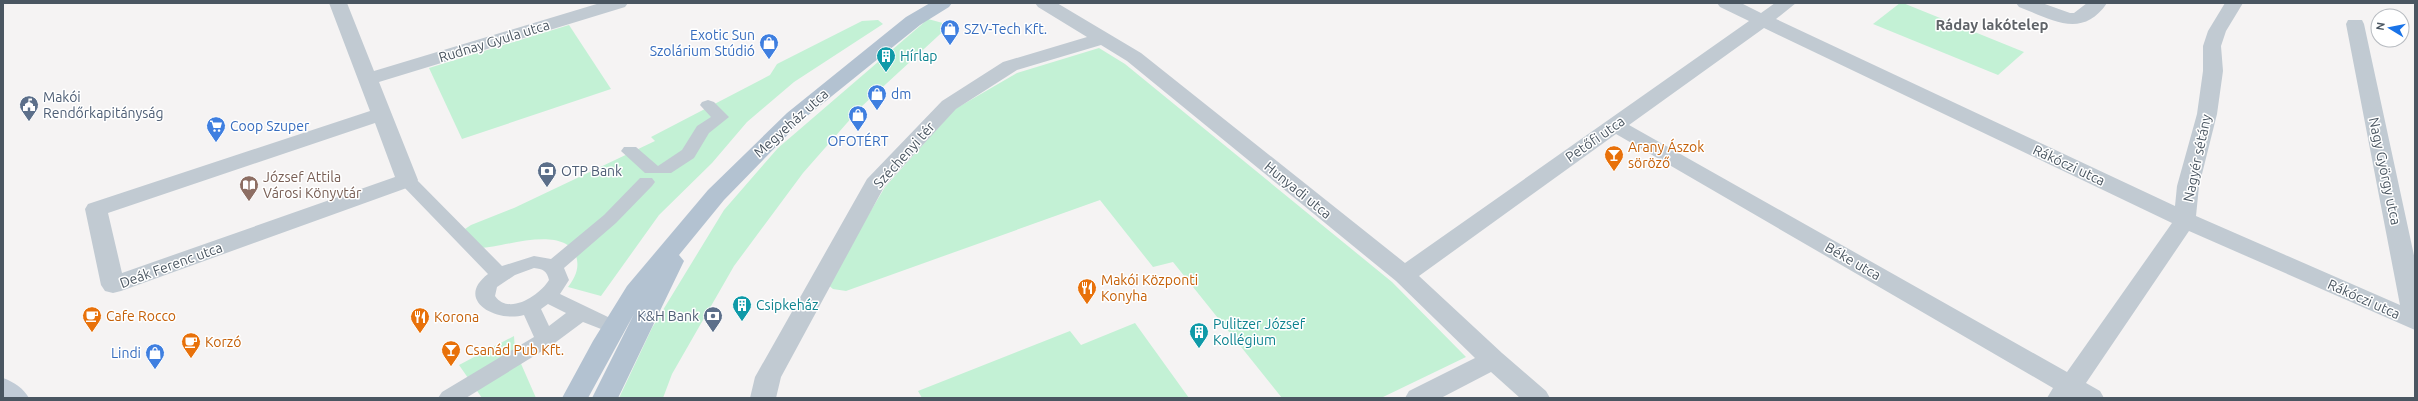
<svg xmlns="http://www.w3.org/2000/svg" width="2418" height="401" viewBox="0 0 2418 401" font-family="Ubuntu,sans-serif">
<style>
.green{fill:#c3f1d5}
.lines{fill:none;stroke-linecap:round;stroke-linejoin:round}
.pedestrian{fill:#c1cad2;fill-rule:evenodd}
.minor{fill:#c1cad2;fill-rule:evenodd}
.secondary{fill:#c1cbd6;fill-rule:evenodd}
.primary{fill:#b3c2d1;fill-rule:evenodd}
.labels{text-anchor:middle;stroke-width:3;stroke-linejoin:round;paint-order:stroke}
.shop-label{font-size:14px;fill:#366cbe;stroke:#fff;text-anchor:start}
.street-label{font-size:14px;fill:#4a5661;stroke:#fff}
.culture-label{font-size:14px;fill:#0d838f;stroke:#fff;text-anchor:start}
.service-label{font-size:14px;fill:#4e5e75;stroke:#fff;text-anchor:start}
.food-label{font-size:14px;fill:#c56008;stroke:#fff;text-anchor:start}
.education-label{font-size:14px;fill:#785e54;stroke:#fff;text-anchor:start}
.neighbourhood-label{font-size:15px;font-weight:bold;fill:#5f6368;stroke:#fff}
</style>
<rect width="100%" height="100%" fill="#f5f3f3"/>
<g class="green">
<path d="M1900,3H1903L2024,52L1998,75L1873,24Z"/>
<path d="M928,19L950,25L861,107L803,173L734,266L672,374L663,398H619L652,328L724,210L778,148Z"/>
<path d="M878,20L883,24L794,82L747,122L712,163L659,215L601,296L568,287C575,278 580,268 576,256C564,224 502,248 480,248L465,229L471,225L514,208L655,141L651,137L770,75L777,64L862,21Z"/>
<path d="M569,25L611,89L462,139L429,68Z"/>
<path d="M1099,48L1125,64L1392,282L1466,357L1381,398H1282L1173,262L1153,267L1100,200L846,291L833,289L827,284L885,187L955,109L1017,73Z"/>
<path d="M1135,323L1189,398H922L918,391L1070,331L1081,345Z"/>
<path d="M514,336L515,350L536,398H482L459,365Z"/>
</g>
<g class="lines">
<g class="pedestrian">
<path d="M708,100L714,102L729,117L709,133L694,158L671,173H645L621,151L624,147H636L658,166L682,150L697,126L711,117L700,105L702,102Z"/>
<path d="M407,174L413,176L502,266L534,256L551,259L604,215L640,178H652L655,182L652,186L616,223L564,268L569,280L560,294L608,317L611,322L608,327L601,329L583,322L552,345L466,398H438L442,392L534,337L524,315C496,323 454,300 488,274L401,184L398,180L401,176ZM534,268C543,269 547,271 549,280C540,295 509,316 495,296L497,287L515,275ZM548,304L566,313L549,326L541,309Z"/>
</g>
<g class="minor">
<path d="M329,3H347L374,71L600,3H628L625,7L379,82L418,180L415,185L121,291L113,293L105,291L101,285L85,209L88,204L370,111ZM375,123L395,177L122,273L108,213Z"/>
<path d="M1035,3H1057L1141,53L1405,263L1749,21L1720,7L1717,3H1741L1761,13L1775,3H1796L1776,19L2175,206L2177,186L2197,114L2203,71V46L2208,31L2225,3H2243L2226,31L2221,46L2223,71L2217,114L2199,186L2196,216L2400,305L2346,24L2348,20H2362L2364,24L2415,260V330L2189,231L2086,383L2100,391L2104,398H2047L2053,388L1616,134L1419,276L1502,353L1546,391L1550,398H1520L1491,372L1441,398H1405L1409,391L1475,358L1396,281L1127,61L1101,45L1017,70L956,109L884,187L781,377L776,398H750L755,377L867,179L942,101L1003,62L1087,37L1038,7ZM1764,28L2172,223L2067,372L1629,125Z"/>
<path d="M2016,3H2042L2070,13H2074L2087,3H2107C2082,40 2051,19 2019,7Z"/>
</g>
<path class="secondary" d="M3,378C14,382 23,388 29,398H3Z"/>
<path class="primary" d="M930,3H952L949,7L920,25L801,121L724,200L679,255L684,261L618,398H592L634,314L588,398H562L593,341L627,286L708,190L787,113L906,17Z"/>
</g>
<defs>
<g id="shop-pin" transform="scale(1)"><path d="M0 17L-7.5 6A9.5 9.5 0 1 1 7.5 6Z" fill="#3f7fe0" stroke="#fff"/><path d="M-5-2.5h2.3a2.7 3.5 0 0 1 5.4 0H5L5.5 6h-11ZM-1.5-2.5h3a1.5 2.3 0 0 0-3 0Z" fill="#fff"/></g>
<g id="building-pin" transform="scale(1)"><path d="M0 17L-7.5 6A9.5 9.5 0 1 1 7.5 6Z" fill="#0f9aa8" stroke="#fff"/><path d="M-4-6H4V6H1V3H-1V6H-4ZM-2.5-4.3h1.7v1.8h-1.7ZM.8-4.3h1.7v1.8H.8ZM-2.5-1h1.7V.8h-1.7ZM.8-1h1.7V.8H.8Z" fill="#fff"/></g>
<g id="civic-pin" transform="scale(1)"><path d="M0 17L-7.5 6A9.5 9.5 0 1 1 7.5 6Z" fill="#5c6f8a" stroke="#fff"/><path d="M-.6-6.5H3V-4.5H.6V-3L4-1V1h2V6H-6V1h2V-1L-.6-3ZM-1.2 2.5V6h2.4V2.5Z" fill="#fff"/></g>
<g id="supermarket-pin" transform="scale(1)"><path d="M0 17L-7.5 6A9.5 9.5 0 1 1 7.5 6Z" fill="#3f7fe0" stroke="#fff"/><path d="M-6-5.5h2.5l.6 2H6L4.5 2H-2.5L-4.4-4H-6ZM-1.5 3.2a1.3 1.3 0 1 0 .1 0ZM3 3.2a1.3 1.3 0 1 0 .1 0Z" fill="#fff"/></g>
<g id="bar-pin" transform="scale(1)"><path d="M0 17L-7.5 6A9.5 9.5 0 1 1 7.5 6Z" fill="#e8710a" stroke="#fff"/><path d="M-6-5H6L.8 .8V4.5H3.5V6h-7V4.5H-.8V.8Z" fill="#fff"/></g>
<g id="bank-pin" transform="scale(1)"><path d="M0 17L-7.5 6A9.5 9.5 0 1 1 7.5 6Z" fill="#5c6f8a" stroke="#fff"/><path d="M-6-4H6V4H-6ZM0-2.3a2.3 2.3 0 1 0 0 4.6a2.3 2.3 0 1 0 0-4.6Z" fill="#fff"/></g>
<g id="library-pin" transform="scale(1)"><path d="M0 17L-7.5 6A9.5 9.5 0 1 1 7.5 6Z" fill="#8d6e63" stroke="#fff"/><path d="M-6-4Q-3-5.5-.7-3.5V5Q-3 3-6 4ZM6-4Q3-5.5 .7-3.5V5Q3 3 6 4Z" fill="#fff"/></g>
<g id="restaurant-pin" transform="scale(1)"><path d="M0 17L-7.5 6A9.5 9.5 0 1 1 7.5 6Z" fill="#e8710a" stroke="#fff"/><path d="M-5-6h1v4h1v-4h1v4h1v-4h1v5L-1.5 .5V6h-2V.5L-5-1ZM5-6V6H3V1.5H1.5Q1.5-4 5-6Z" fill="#fff"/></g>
<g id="cafe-pin" transform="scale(1)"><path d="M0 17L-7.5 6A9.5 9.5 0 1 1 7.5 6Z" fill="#e8710a" stroke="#fff"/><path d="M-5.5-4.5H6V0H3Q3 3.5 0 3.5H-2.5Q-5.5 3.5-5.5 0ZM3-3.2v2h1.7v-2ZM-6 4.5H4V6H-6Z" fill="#fff"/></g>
</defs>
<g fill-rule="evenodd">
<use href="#shop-pin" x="950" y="29"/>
<use href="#shop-pin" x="769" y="43"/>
<use href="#building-pin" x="886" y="56"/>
<use href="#shop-pin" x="877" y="94"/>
<use href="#civic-pin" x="29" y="105"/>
<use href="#shop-pin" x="858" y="115"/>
<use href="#supermarket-pin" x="216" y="126"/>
<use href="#bar-pin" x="1614" y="155"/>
<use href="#bank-pin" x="547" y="171"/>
<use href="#library-pin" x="249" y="185"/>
<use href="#restaurant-pin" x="1087" y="288"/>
<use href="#building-pin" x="742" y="305"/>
<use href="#cafe-pin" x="92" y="316"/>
<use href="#bank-pin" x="713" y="316"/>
<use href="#restaurant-pin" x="420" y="317"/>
<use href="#building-pin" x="1199" y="332"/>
<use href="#cafe-pin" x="191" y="342"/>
<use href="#bar-pin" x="451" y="350"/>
<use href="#shop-pin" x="155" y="353"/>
</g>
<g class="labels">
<g class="shop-label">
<text x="964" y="34">SZV-Tech Kft.</text>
<text x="755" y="40" text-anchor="end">Exotic Sun<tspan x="755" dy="16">Szolárium Stúdió</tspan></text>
<text x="891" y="99">dm</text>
<text x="230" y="131">Coop Szuper</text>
<text x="858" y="146" text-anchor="middle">OFOTÉRT</text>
<text x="141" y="358" text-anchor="end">Lindi</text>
</g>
<g class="street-label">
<text transform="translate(494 41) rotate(-17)" y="5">Rudnay Gyula utca</text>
<text transform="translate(791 123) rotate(-42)" y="5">Megyeház utca</text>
<text transform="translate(1595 139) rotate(-35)" y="5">Petőfi utca</text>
<text transform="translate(904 155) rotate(-48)" y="5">Széchenyi tér</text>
<text transform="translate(2197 158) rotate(-78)" y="5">Nagyér sétány</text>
<text transform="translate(2069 165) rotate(25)" y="5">Rákóczi utca</text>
<text transform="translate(2385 171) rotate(78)" y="5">Nagy György utca</text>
<text transform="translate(1298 190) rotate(39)" y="5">Hunyadi utca</text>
<text transform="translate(1853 261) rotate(30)" y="5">Béke utca</text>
<text transform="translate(171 265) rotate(-20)" y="5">Deák Ferenc utca</text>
<text transform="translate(2364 299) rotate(24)" y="5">Rákóczi utca</text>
</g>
<g class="culture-label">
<text x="900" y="61">Hírlap</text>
<text x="756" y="310">Csipkeház</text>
<text x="1213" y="329">Pulitzer József<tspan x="1213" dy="16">Kollégium</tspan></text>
</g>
<g class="service-label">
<text x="43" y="102">Makói<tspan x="43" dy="16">Rendőrkapitányság</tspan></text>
<text x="561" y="176">OTP Bank</text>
<text x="699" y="321" text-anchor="end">K&amp;H Bank</text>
</g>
<g class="food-label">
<text x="1628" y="152">Arany Ászok<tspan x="1628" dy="16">söröző</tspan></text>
<text x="1101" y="285">Makói Központi<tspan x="1101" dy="16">Konyha</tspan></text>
<text x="106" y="321">Cafe Rocco</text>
<text x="434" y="322">Korona</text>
<text x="205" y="347">Korzó</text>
<text x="465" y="355">Csanád Pub Kft.</text>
</g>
<g class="education-label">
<text x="263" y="182">József Attila<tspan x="263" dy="16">Városi Könyvtár</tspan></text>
</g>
<g class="neighbourhood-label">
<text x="1992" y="30">Ráday lakótelep</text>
</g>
</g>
<rect width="2418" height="401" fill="none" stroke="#4a5661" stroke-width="8"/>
<g transform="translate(2390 28) rotate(280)"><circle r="19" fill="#ffffff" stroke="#b7bbc0"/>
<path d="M0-3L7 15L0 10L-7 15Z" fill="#1a73e8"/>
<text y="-6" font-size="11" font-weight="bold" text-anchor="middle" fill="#4a5661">N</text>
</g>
</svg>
